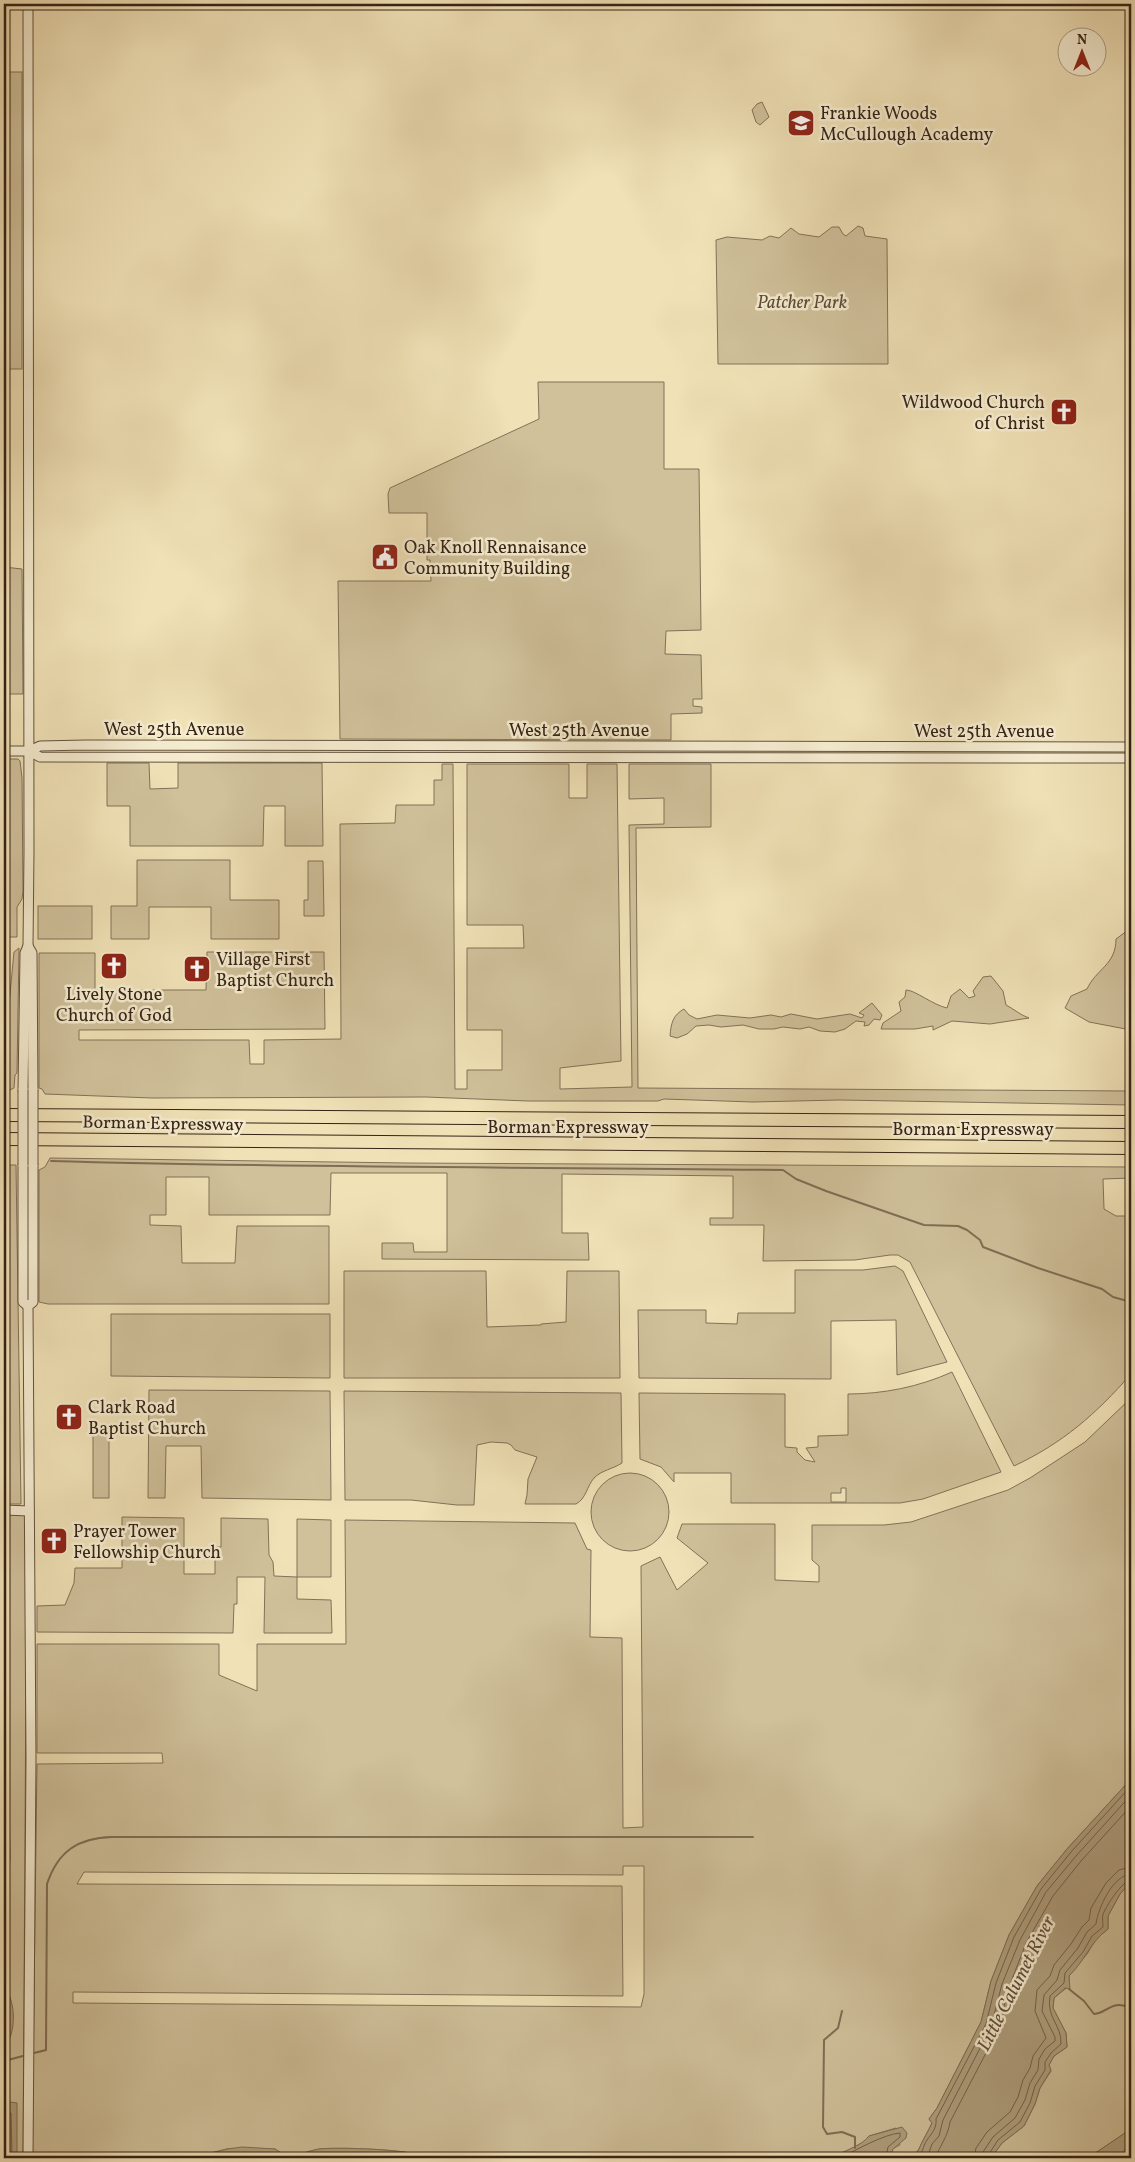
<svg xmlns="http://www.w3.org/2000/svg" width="1135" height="2162" viewBox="0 0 1135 2162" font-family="Vollkorn,serif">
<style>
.green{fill:#d0c19b;stroke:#827258;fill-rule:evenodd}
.water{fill:#b0a07f;stroke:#7f6e55}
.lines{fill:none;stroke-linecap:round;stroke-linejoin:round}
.shore{stroke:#72624a;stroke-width:1}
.stream{stroke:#7f6e55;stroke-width:2}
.tertiary-casing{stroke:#64523d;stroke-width:11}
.motorway-casing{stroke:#352315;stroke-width:14}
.tertiary{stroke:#f5ecd0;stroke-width:9}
.motorway{stroke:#f0e1b6;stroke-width:12}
.tertiary-bridge-casing{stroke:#64523d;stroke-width:11;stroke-linecap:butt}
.tertiary-bridge{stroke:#f5ecd0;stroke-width:9}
.labels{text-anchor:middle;stroke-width:5;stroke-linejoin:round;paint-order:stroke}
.poi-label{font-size:18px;fill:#352315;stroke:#f5ecd0;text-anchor:start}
.park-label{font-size:18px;font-style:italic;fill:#5c4a36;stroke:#f5ecd0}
.street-label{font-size:18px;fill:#352315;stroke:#f5ecd0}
.water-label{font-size:19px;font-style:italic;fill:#604f3a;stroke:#f5ecd0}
</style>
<rect width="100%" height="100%" fill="#f0e1b6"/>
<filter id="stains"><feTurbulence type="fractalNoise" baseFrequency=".004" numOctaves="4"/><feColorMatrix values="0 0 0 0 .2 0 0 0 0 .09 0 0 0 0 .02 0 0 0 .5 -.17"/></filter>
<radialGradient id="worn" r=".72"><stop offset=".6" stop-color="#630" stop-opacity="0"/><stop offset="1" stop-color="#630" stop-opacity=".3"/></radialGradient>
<g class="green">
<rect x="4" y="72" width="18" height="297"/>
<path d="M762,102L769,117L760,125L756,122L752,110L757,104Z"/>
<path d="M858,226L863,228L865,236L887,239L888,364H718L716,240L727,237L762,240L770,236L779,238L791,228L799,234L819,237L832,227H839L843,234L846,236Z"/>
<path d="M538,382H664V469H699L701,630L666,631L665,654L701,655L702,699H693V706L702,707V713L671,714V740L340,739L338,581H431L430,560H427V513H389L388,494L390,488L539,419Z"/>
<path d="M4,567L22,569L23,694H4Z"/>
<path d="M4,759H18L20,761L22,778L23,891L22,899L17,907V937H4Z"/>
<path d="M107,763H149L150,789L178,788V763H322L323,846H285V806H264L263,846H130V806H107Z"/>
<path d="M442,764H453L455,1089H467V1070H502V1030H467V948H524L523,925H467V764H569V798H587V764H617L621,1061L560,1068V1089L632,1087L629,825L664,824V798L629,799V764H711V827L636,828L638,1088L1131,1091V1105L839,1100L753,1102L664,1099L658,1101H528L426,1097L152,1098L45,1094L42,1089L39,1088V953H95V990H206L207,952H324L325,1029L79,1030V1040H249L250,1064H264V1040L341,1039L340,824L395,823L396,805H434V780H442Z"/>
<path d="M137,860H230V900H279V939H211V907H149V939H111V906H137Z"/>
<path d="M308,861H323L324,916H304V900H308Z"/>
<rect x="38" y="906" width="54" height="33"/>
<path d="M1131,928V954L1129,959L1131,966V1030L1089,1022L1065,1008L1071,996L1087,989C1096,969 1116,965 1116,939Z"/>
<path d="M19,948L17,1073L15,1075L14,1088L4,1093V1056L14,952Z"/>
<path d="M991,976L1003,991L1006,1005C1014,1009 1020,1015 1029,1018L990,1024L952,1021L933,1030V1026L915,1029H881L883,1023L901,1011L899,1002L905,997L906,990C915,990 933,1005 947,1008L951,996L960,989L969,998L975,996L973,991L983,977Z"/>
<path d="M872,1003L882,1015L880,1020L874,1019L869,1025L864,1026L865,1022L856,1021L845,1029L835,1032L820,1031L809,1027L800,1029L783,1027L774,1029H759L743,1025L721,1027L709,1025L696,1026L687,1034L677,1038L670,1036C671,1023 673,1015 684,1009L689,1015L697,1019L717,1015L750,1018L771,1015L781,1017L791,1014L817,1019L850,1014L862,1018L864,1015L859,1013Z"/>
<path d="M50,1158L407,1163L1131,1167V1178L1103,1179L1104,1209L1116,1216H1131V1374C1096,1414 1063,1443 1014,1466L910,1262L898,1255H890L855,1260L763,1261L764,1225H710V1218H733V1176L562,1174V1233H588L589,1260L382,1259V1243H413L414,1252H447V1173H331L330,1215H209V1177H166V1215H150V1225L181,1226L182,1263H235L237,1226H329V1304H48L39,1302V1170L45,1167Z"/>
<path d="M4,1165H16L21,1504H4Z"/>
<path d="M895,1266L903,1271L947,1362L897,1375L896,1320L831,1321V1379L639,1378L638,1310H706V1323L737,1324L738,1313H795V1270H863Z"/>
<path d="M344,1271H486L487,1327L541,1325V1324L566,1322L567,1271H619L620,1378H344Z"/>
<path d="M111,1314H330V1378L111,1376Z"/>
<path d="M952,1372L1001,1472L923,1499L900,1503H731V1473H674V1482L661,1467L640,1459L639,1393L785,1394V1447L797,1448V1452L805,1460L815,1462L806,1448L818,1447V1436L848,1435V1394C883,1394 919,1387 952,1372ZM841,1488H846V1502H831V1493H841Z"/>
<path d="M149,1390L330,1391L331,1500L202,1498L201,1446H166L165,1498H148Z"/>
<path d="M344,1391L621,1393L622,1463C613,1469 602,1470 594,1478C587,1486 586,1499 576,1504H525L527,1495L528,1479L537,1457L515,1450L511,1445L507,1443L491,1442L477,1445L474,1505H457L411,1500H345Z"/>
<path d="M1131,1398V1779L1067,1849L1037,1886L1009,1935L991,1981L981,2022L937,2108L929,2119L932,2123C928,2132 923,2139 919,2149C917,2152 914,2154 912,2158H890L892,2149L900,2145L896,2128L869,2136L866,2141L833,2158H427C415,2149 336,2147 319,2149C308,2151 299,2155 289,2158L275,2149H227L191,2158H32L37,1764L163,1763L162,1753H37V1644H219V1675L257,1691V1644H346L345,1520L575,1523L587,1549L591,1550L590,1637L622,1638L623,1828L643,1827L641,1566L660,1557L677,1590L708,1563L677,1538L682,1524H775V1580L819,1582V1566L812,1560V1525H884L911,1522L1008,1490L1030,1478L1085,1442ZM623,1866H644V1994L641,2007L73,2003V1992L623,1996L622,1886L77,1884L84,1872L623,1875Z"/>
<path d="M109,1434V1498H93V1435Z"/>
<circle cx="630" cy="1512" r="39"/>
<path d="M4,1514H27L23,2158H5L4,2157Z"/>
<path d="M122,1517L184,1518V1574H215V1547H221V1518L268,1519L269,1555L273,1562L274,1576L297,1577V1519L331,1520V1577H297V1599L331,1600L332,1633H264L265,1577H237V1604H234L233,1633L37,1632V1606L65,1605L74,1583L75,1568H122Z"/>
<path d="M1131,1882V2129L1088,2158H991L1002,2143L1024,2126L1035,2104L1040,2088L1051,2071L1049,2065L1054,2056L1067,2047L1066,2033L1053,2008L1054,1998L1069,1986V1976L1087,1954L1096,1939L1108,1929V1916L1120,1894Z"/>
</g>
<g class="water">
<path d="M4,1718L8,1733L10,1860L4,1876Z"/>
<path d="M1131,1779V1882L1120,1894L1108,1916V1929C1091,1941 1084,1962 1069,1976L1070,1989L1065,1988L1054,1998L1053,2008L1066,2033L1067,2047L1054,2056L1049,2065L1051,2070L1040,2088L1035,2104L1024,2126L1002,2143L991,2158H912C914,2154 917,2153 919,2149C923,2139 928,2132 932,2123L929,2119L937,2108L981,2022L991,1981L1009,1935L1037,1886L1067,1849Z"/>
<path d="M4,1987C16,2000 17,2034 4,2047Z"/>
<path d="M10,2102L17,2103V2158H4V2113L5,2106Z"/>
<path d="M902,2127L907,2133L906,2138L893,2149L890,2158H833C843,2150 861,2147 869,2136Z"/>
<path d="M1131,2129V2146L1114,2158H1088Z"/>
<path d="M242,2147L275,2149L289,2158C299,2155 308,2151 319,2149C336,2147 415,2149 427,2158H191L227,2149Z"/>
</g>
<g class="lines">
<g class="shore">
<path d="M4,1774V1863"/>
<path d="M4,2111L11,2113L12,2158"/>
<path d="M216,2158C220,2157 224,2155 228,2154C240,2151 270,2152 280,2158"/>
<path d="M306,2158L313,2155L335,2153L415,2158"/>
<path d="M841,2158C855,2150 885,2134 900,2133V2137L888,2147L886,2158"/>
<path d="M917,2158C924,2153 922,2147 927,2140C932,2133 937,2128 936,2119L986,2024L996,1983L1014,1937L1041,1889L1071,1852L1131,1786"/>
<path d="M927,2158L932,2144L939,2136L943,2120L991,2027L1002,1984L1020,1940L1046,1892L1076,1856L1131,1795"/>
<path d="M935,2158C940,2146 948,2136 950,2122L998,2030L1009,1987L1026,1943L1053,1896L1081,1861L1131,1806"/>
<path d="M974,2158L976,2148L987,2132L1010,2112L1018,2097L1023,2080L1030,2068L1033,2056L1046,2038L1035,2011L1037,1990L1050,1976L1054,1965L1071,1944L1082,1927L1089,1920L1091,1908L1106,1883L1119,1870L1131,1867"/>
<path d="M982,2158L983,2152L993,2137L1015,2118L1025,2100L1030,2083L1038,2070L1039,2059L1045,2049L1055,2041V2037L1042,2011L1044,1995L1057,1980L1060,1970L1078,1948L1087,1932L1096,1924C1098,1908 1113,1875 1131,1874"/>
<path d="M988,2158L989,2154L998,2140L1020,2122L1030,2103L1035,2086L1045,2070V2062L1051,2053L1061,2044C1062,2025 1046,2018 1050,1996L1064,1983L1065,1973L1083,1952L1092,1936L1103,1927C1103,1923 1102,1918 1103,1914C1107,1905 1121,1882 1131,1880"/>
</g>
<g class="stream">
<path d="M51,1161C295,1168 539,1167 783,1170L796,1179L826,1191L924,1225L958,1226L967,1230L980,1240L983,1247L1038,1268L1102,1289L1113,1297L1131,1302"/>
<path d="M1069,1989L1084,2001L1094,2014C1108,2013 1111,1999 1131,2008"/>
<path d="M842,2011L838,2028L824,2040L823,2127L827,2134L842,2132L855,2137V2148"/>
<path d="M34,2053L46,2050L47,1884C58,1851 78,1838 112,1837H753"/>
<path d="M4,2061L23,2056"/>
</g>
<g class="tertiary-casing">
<g id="tertiary">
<path d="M4,751H29L40,757L1131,758"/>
<path d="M29,751L40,746L86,745L1131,747"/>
<path d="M28,946L32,953L33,1090"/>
<path d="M23,1090L25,953L28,946L29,852L28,4"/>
<path d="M23,1165V1302L28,1306"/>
<path d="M4,1510L29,1511"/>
<path d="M28,2158L31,1758L28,1306L33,1302V1165"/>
</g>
</g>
<g class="motorway-casing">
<g id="motorway">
<path d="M4,1115L1131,1122"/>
<path d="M4,1139L1131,1148"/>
</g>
</g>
<use href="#tertiary" class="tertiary"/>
<use href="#motorway" class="motorway"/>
<g class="tertiary-bridge-casing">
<g id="tertiary-bridge">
<path d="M23,1165V1090"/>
<path d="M33,1165V1090"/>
</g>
</g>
<use href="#tertiary-bridge" class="tertiary-bridge"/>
</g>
<defs>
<g id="school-square" transform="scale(1.4375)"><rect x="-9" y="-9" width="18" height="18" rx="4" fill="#8f2418" stroke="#f5ecd0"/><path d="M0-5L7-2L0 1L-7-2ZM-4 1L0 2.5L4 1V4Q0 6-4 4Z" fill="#fff"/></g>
<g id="church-square" transform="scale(1.4375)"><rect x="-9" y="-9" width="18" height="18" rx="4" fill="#8f2418" stroke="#f5ecd0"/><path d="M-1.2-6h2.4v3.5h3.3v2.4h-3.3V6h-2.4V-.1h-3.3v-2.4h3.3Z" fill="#fff"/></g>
<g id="civic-square" transform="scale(1.4375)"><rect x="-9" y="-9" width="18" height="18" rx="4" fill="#8f2418" stroke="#f5ecd0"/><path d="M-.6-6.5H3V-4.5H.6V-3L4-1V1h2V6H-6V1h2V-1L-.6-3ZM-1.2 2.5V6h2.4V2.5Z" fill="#fff"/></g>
</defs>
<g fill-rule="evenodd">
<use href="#school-square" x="801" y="123"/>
<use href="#church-square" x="1064" y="412"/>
<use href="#civic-square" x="385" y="557"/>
<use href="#church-square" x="114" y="966"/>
<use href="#church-square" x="197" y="969"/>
<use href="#church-square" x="69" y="1417"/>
<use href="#church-square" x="54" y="1541"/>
</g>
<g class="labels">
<g class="poi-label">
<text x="820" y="119">Frankie Woods<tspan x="820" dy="21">McCullough Academy</tspan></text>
<text x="1045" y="408" text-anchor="end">Wildwood Church<tspan x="1045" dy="21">of Christ</tspan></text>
<text x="404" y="553">Oak Knoll Rennaisance<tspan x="404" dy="21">Community Building</tspan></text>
<text x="216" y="965">Village First<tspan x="216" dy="21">Baptist Church</tspan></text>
<text x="114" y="1000" text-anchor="middle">Lively Stone<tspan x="114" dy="21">Church of God</tspan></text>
<text x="88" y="1413">Clark Road<tspan x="88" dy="21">Baptist Church</tspan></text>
<text x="73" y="1537">Prayer Tower<tspan x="73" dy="21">Fellowship Church</tspan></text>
</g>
<g class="park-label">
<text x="802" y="308">Patcher Park</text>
</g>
<g class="street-label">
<text x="174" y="735">West 25th Avenue</text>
<text x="579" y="736">West 25th Avenue</text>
<text x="984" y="737">West 25th Avenue</text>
<text transform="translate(163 1123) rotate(1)" y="6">Borman Expressway</text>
<text x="568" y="1133">Borman Expressway</text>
<text x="973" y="1135">Borman Expressway</text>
</g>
<g class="water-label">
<text transform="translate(1015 1983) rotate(-63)" y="7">Little Calumet River</text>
</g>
</g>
<rect width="1135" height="2162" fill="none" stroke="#f0e1b6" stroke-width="20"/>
<rect x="5" y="5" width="1125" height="2152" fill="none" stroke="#352315" stroke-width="2.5"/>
<rect x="10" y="10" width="1115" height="2142" fill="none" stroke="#352315"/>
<g transform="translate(1082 52)"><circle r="24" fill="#f5ecd0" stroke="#a89c85"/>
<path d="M0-4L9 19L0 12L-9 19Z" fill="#8f2418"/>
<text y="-8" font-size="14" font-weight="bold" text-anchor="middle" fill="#352315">N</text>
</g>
<rect width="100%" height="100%" filter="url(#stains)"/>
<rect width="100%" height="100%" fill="url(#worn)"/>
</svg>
